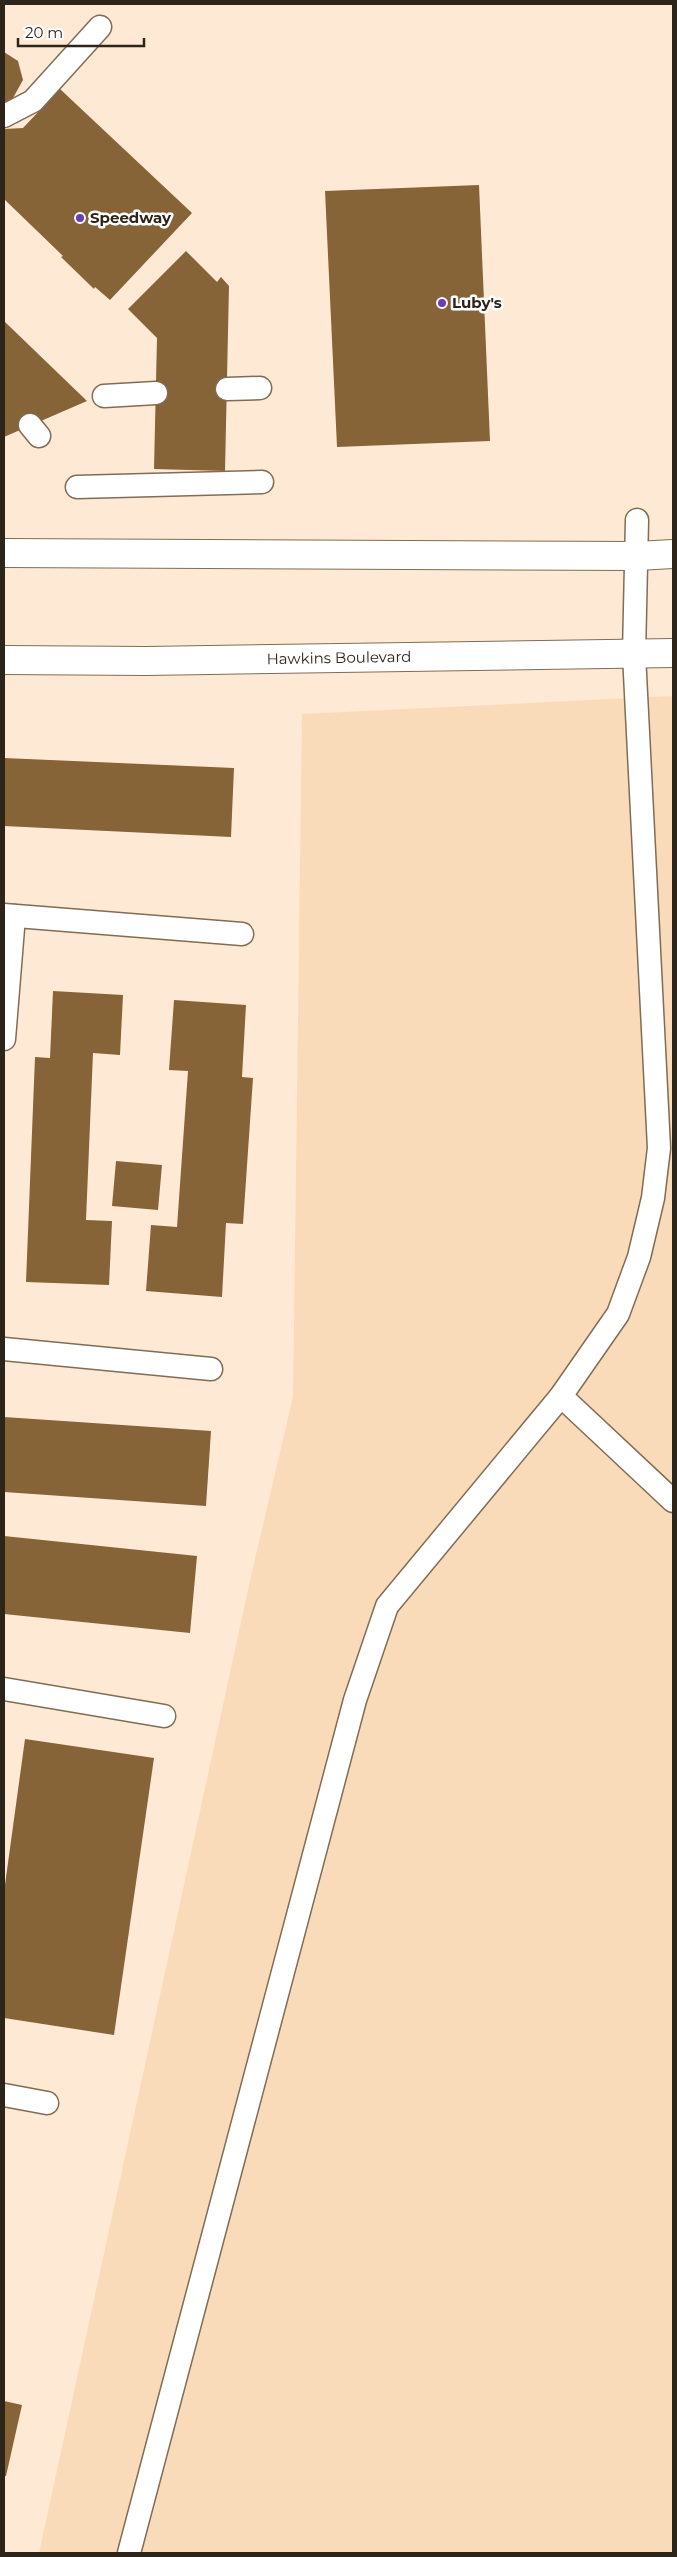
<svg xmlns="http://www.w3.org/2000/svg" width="677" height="2557" viewBox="0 0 677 2557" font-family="Montserrat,sans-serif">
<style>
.built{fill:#f9dbba}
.building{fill:#876338}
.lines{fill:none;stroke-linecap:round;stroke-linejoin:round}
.service-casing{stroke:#816c54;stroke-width:25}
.secondary-casing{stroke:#816c54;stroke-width:30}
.service{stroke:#fff;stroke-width:22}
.secondary{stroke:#fff;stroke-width:28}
.poi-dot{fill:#6d3bb2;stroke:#fff;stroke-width:2}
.labels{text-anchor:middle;stroke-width:5;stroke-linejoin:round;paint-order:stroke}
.poi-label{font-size:15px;font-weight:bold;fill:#2d241a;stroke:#fff;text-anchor:start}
.street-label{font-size:15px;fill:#2d241a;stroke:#fff}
</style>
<rect width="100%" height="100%" fill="#feead4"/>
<path class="built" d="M673,696V2553H39L251,1576L293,1397L302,714Z"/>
<g class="building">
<path d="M4,52L18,61L23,80L13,98L4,102Z"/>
<path d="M60,89L192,213L110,300L95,287L94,289L61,257L63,256L4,199V129L23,128Z"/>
<path d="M479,185L490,441L337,447L325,191Z"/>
<path d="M186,251L217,282L221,277L229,286L225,471L154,469L157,338L128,309Z"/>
<path d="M4,321L87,401L4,437Z"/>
<path d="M4,758L234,768L231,837L4,826Z"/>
<path d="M53,991L123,995L120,1055L93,1053L86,1220L112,1221L109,1285L26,1282L35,1057L50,1058Z"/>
<path d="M174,1000L246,1005L242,1077L253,1078L243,1224L226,1223L222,1297L146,1291L151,1225L177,1227L188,1071L169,1070Z"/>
<path d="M116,1161L162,1165L158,1210L112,1206Z"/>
<path d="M4,1417L211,1431L206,1506L4,1492Z"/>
<path d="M4,1536L197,1556L190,1633L4,1614Z"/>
<path d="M25,1739L154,1758L114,2035L4,2018V1892Z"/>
<path d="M4,2401L22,2405L6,2476H4Z"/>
</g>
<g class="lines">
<g class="service-casing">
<g id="service">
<path d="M4,116L33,101L100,27"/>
<path d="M227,389L260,388"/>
<path d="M104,396L156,393"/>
<path d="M30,425L39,436"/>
<path d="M77,487L262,482"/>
<path d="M4,915L242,934"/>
<path d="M4,1039L14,916"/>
<path d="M4,1349L211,1369"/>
<path d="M561,1396L673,1501"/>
<path d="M4,1689L164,1716"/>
<path d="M4,2095L47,2103"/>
<path d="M129,2553L355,1700L387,1606L561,1396L618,1314L639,1257L653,1198L659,1148L634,654L637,520"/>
</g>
</g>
<g class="secondary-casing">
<g id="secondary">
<path d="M4,553L637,556L673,554"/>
<path d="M4,660L146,661L673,653"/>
</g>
</g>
<use href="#service" class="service"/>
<use href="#secondary" class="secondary"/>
</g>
<g class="poi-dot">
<circle cx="80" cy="218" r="5"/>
<circle cx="442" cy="303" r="5"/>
</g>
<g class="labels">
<g class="poi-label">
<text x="90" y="223">Speedway</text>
<text x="452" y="308">Luby's</text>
</g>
<g class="street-label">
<text transform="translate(339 658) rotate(-1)" y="5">Hawkins Boulevard</text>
</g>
</g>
<rect width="677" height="2557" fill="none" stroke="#2d241a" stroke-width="10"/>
<path d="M18 38v8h126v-8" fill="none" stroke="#2d241a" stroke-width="2.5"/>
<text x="25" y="38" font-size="15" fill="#2d241a" stroke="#ffffff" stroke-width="4" paint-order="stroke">20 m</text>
</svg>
